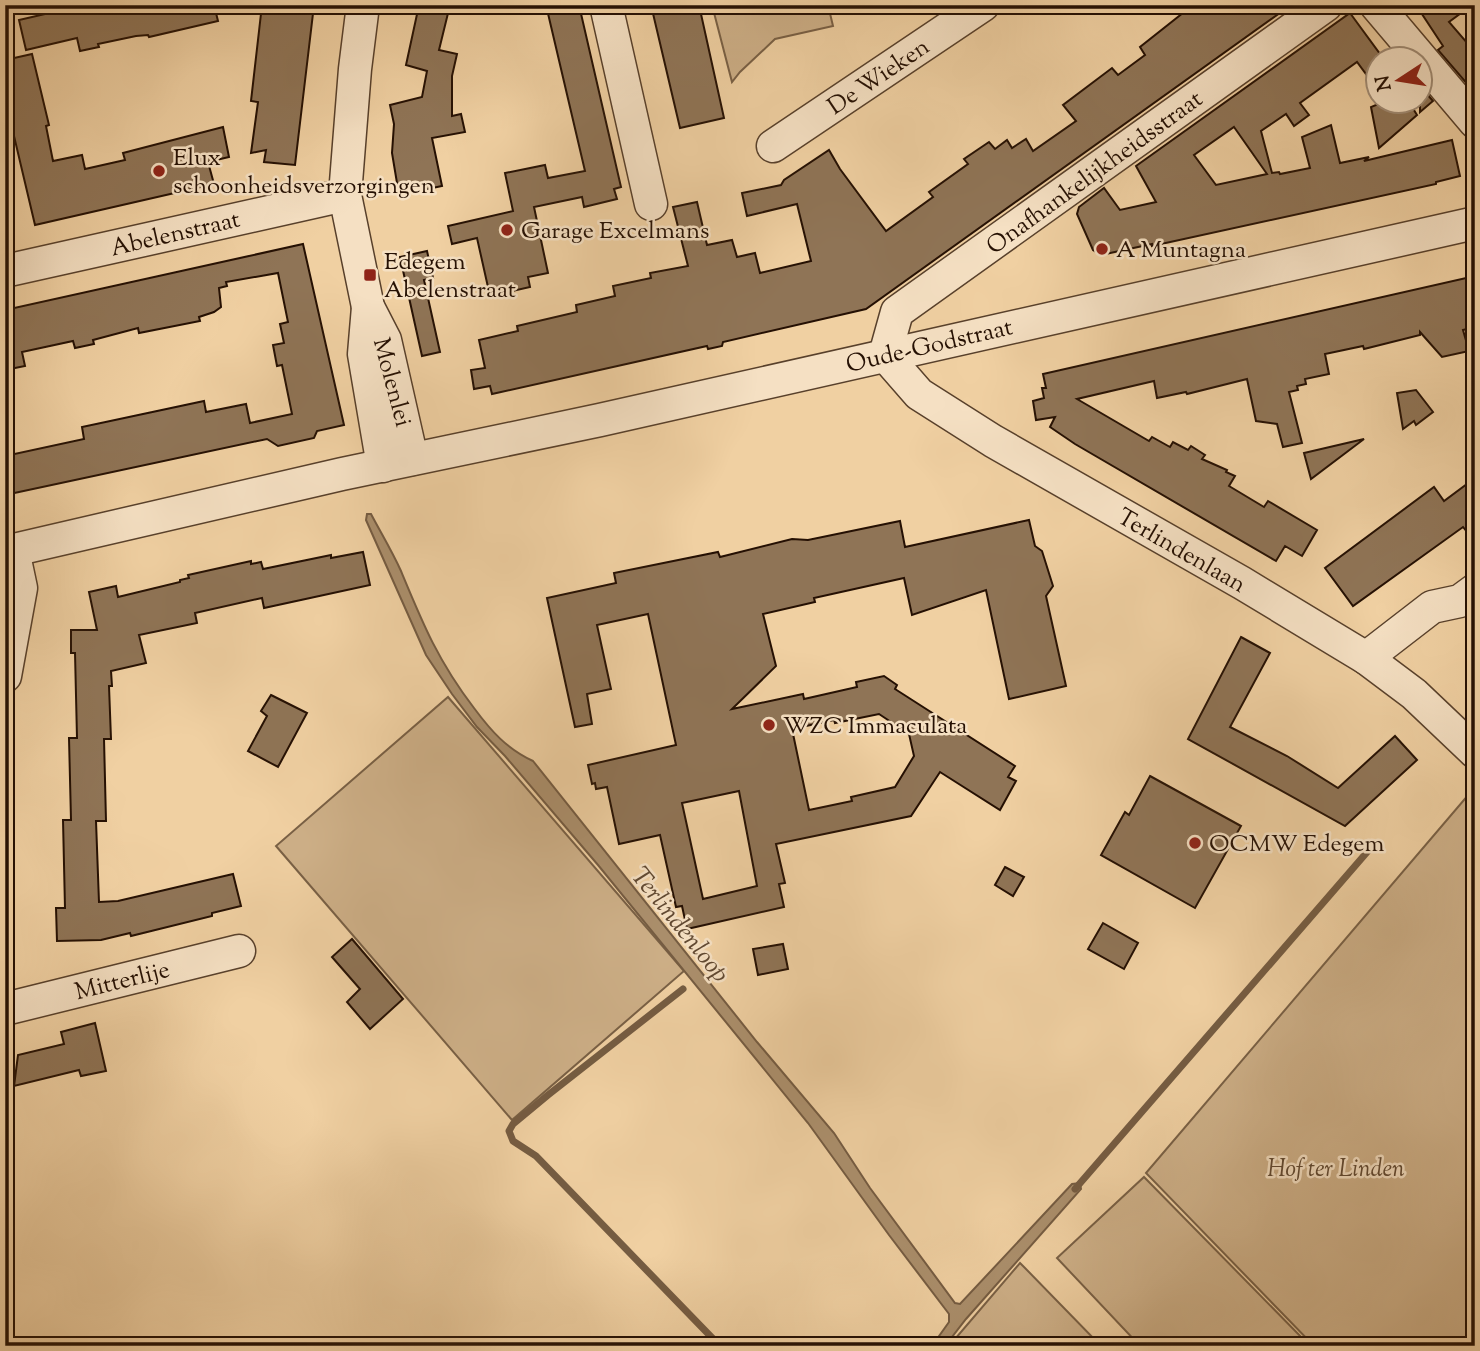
<svg xmlns="http://www.w3.org/2000/svg" width="1480" height="1351" viewBox="0 0 1480 1351" font-family="'Sorts Mill Goudy',serif">
<style>
.green{fill:#cdaf87;stroke:#796045;stroke-width:2}
.water{fill:#ab8f6c;stroke:#755c42;stroke-width:2}
.lines{fill:none;stroke-linecap:round;stroke-linejoin:round}
.stream{stroke:#755c42;stroke-width:7}
.building{fill:#8f7456;stroke:#251003;stroke-width:2;fill-rule:evenodd}
.minor-casing{stroke:#58402b;stroke-width:35}
.minor{stroke:#f5e0c3;stroke-width:32}
.poi-dot{fill:#8f2418;stroke:#f5e0c3;stroke-width:2.5}
.labels{text-anchor:middle;stroke-width:5;stroke-linejoin:round;paint-order:stroke}
.street-label{font-size:24px;fill:#251003;stroke:#f5e0c3}
.poi-label{font-size:24px;fill:#251003;stroke:#f5e0c3;text-anchor:start}
.park-label{font-size:24px;font-style:italic;fill:#604831;stroke:#f5e0c3}
.water-label{font-size:26px;font-style:italic;fill:#614932;stroke:#f5e0c3}
</style>
<rect width="100%" height="100%" fill="#f0d0a2"/>
<filter id="stains"><feTurbulence type="fractalNoise" baseFrequency=".00286" numOctaves="4"/><feColorMatrix values="0 0 0 0 .2 0 0 0 0 .09 0 0 0 0 .02 0 0 0 .5 -.17"/></filter>
<radialGradient id="worn" r=".72"><stop offset=".6" stop-color="#630" stop-opacity="0"/><stop offset="1" stop-color="#630" stop-opacity=".3"/></radialGradient>
<g class="green">
<path d="M712,5H828L833,26L775,39L740,72L732,82Z"/>
<path d="M448,697L684,971L512,1120L276,846Z"/>
<path d="M1475,787V1346H1314L1146,1173Z"/>
<path d="M1144,1177L1310,1346H1140L1057,1258Z"/>
<path d="M1020,1263L1025,1268L1101,1346H949Z"/>
</g>
<path class="water" d="M367,514H371C381,533 392,551 401,571C423,624 438,661 474,708C491,731 507,749 533,761L757,1042L834,1133L870,1188L955,1303L960,1304L1072,1184L1080,1183L1081,1189L966,1319L945,1346H932L949,1322V1314L889,1235L808,1123L598,865L505,756L477,727L452,694L426,655L366,520Z"/>
<g class="lines">
<g class="stream">
<path d="M683,989L548,1095L513,1124L509,1131L513,1141L536,1156L720,1346"/>
<path d="M1075,1189L1368,851"/>
</g>
</g>
<g class="building">
<path d="M84,5H214L218,21L149,37L148,35L136,36L98,44L99,47L80,51L77,38L26,50L19,20Z"/>
<path d="M262,5H314L295,165L264,162L266,150L251,153L258,102L251,101Z"/>
<path d="M419,5H450L439,50L457,54L452,76V116L461,114L465,132L432,138L442,186L399,195L392,153L394,124L390,105L422,97L427,71L406,65Z"/>
<path d="M546,5H579L621,187L614,189L617,199L584,207L582,197L534,207L548,273L528,277L530,287L490,296L477,238L452,244L448,226L513,211L505,173L545,165L548,178L585,171Z"/>
<path d="M651,5H699L724,118L680,128Z"/>
<path d="M1193,5H1291L866,309L723,342L722,346L708,349L707,346L492,394L490,386L474,389L471,370L485,368L479,340L518,331L517,326L577,312L576,305L615,296L613,286L651,278L650,273L688,266L673,207L697,202L707,245L732,240L737,257L755,253L760,273L811,261L797,204L747,216L742,193L781,185L784,180L829,150L840,169L886,231L933,197L929,192L968,164L964,159L989,142L995,149L1007,140L1012,148L1026,139L1033,151L1076,121L1063,105L1112,68L1118,75L1145,55L1140,47Z"/>
<path d="M1416,5H1472L1449,22L1475,52V93L1438,50L1443,46Z"/>
<path d="M1350,13L1380,54L1378,55L1381,60H1378V65L1366,74L1357,62L1300,103L1309,115L1294,126L1286,114L1261,131L1272,173L1279,172L1280,174L1310,168L1302,137L1331,125L1340,163L1369,157L1364,161L1452,140L1460,176L1436,182V184L1152,246V244L1101,255L1093,250L1077,214L1079,207L1104,188L1120,210L1156,202L1136,166ZM1234,127L1267,174L1216,185L1194,155Z"/>
<path d="M32,54L49,125L46,126L53,161L82,155L85,169L125,160L123,153L223,127L229,157L208,162L214,184L35,225L5,98V60Z"/>
<path d="M1420,86L1433,101L1420,112Z"/>
<path d="M1383,102H1409L1417,115L1379,148L1371,107Z"/>
<path d="M303,244L344,425L317,431L314,438L278,446L267,439L5,495V456L84,439L82,427L204,401L206,412L246,404L250,423L292,414L282,365L277,366L273,345L284,343L280,324L288,322L278,273L226,282L227,286L219,288L221,307L214,312L199,317L200,321L139,333L138,328L93,340L94,344L75,348L73,341L22,352L25,366L5,370V310Z"/>
<path d="M427,251L433,278L424,280L440,352L422,356L400,257Z"/>
<path d="M1475,276V327L1463,330L1469,351L1442,357L1420,332V335L1364,349L1363,346L1325,354L1329,374L1305,379L1306,384L1297,386L1298,390L1289,392L1302,443L1283,447L1277,424L1256,421L1247,379L1187,394L1186,392L1157,398L1154,381L1077,399L1149,441L1152,437L1170,447L1173,442L1188,450L1191,446L1205,455L1202,459L1227,470L1226,472L1235,476L1229,486L1264,507L1268,501L1317,530L1302,556L1285,546L1276,561L1075,444L1050,427L1055,417L1036,420L1033,401L1044,398L1042,388H1046L1043,374Z"/>
<path d="M1416,390L1433,412L1416,425L1414,421L1403,429L1397,393Z"/>
<path d="M1364,439L1311,479L1304,453Z"/>
<path d="M1475,478V542L1463,527L1353,606L1325,568L1434,487L1444,501Z"/>
<path d="M1029,520L1035,546L1042,551L1053,586L1046,596L1066,686L1009,699L986,590L912,615L904,578L814,598L815,602L763,614L776,666L732,709L803,694L804,699L857,687L856,682L884,676L897,685L895,689L1015,766L1008,777L1016,781L1000,810L940,772L911,816L776,844L785,883L779,884L784,907L687,929L682,906L676,907L660,835L619,844L607,787L596,789L595,783L592,784L588,765L676,745L648,614L597,625L611,689L587,694L592,724L575,727L547,598L616,583L614,573L718,552L720,557L792,539L808,540L900,521L905,547ZM879,714L909,734L914,756L895,787L851,797L852,801L809,810L792,729L834,720L835,723ZM739,791L757,886L703,899L682,803Z"/>
<path d="M363,552L370,585L264,608L262,598L195,613L197,623L139,635L146,663L111,671L112,686H109L111,739H104L106,821H96L99,902L118,901L233,874L241,906L212,913V916L131,936L130,933L101,940L57,941L56,908H65L63,820H71L69,738H77L75,653H71V630H97L89,592L116,586L118,597L180,582V580L189,578L188,575L251,561V564L261,562L263,569L331,555V558Z"/>
<path d="M1241,637L1270,653L1230,727L1287,756L1338,788L1395,736L1417,760L1345,826L1188,739Z"/>
<path d="M271,695L307,713L278,767L248,751L267,716L261,711Z"/>
<path d="M1150,776L1241,826L1195,908L1101,855L1125,812L1129,815Z"/>
<path d="M1005,867L1024,877L1013,896L995,885Z"/>
<path d="M1103,923L1138,943L1124,969L1088,949Z"/>
<path d="M352,939L403,999L370,1029L347,1002L360,989L332,957Z"/>
<path d="M783,944L788,969L758,975L753,949Z"/>
<path d="M95,1023L106,1071L81,1076L79,1070L14,1086L18,1055L64,1044L61,1032Z"/>
</g>
<g class="lines">
<g class="minor-casing">
<g id="minor">
<path d="M363,5L355,69L345,195L368,307L385,340L412,459"/>
<path d="M606,5L651,204"/>
<path d="M1376,5L1475,122"/>
<path d="M773,146L983,5"/>
<path d="M5,271L345,195"/>
<path d="M368,307L364,354L383,466"/>
<path d="M885,355L919,394L993,441L1242,583L1366,658L1414,694L1475,752"/>
<path d="M885,355L897,312L1326,5"/>
<path d="M5,552L342,474L600,420L1475,223"/>
<path d="M1366,658L1432,607L1460,601L1475,590"/>
<path d="M5,676L21,588L13,550"/>
<path d="M5,1009L239,951"/>
</g>
</g>
<use href="#minor" class="minor"/>
</g>
<g class="poi-dot">
<circle cx="159" cy="171" r="7"/>
<circle cx="507" cy="230" r="7"/>
<circle cx="1102" cy="249" r="7"/>
<rect x="363" y="268" width="14" height="14" rx="3.5"/>
<circle cx="769" cy="725" r="7"/>
<circle cx="1195" cy="843" r="7"/>
</g>
<g class="labels">
<g class="street-label">
<text transform="translate(878 76) rotate(-34)" y="8">De Wieken</text>
<text transform="translate(1094 172) rotate(-36)" y="8">Onafhankelijkheidsstraat</text>
<text transform="translate(175 233) rotate(-13)" y="8">Abelenstraat</text>
<text transform="translate(929 345) rotate(-13)" y="8">Oude-Godstraat</text>
<text transform="translate(393 382) rotate(75)" y="8">Molenlei</text>
<text transform="translate(1182 550) rotate(30)" y="8">Terlindenlaan</text>
<text transform="translate(122 980) rotate(-14)" y="8">Mitterlije</text>
</g>
<g class="poi-label">
<text x="173" y="165">Elux<tspan x="173" dy="28">schoonheidsverzorgingen</tspan></text>
<text x="521" y="238">Garage Excelmans</text>
<text x="1116" y="257">A Muntagna</text>
<text x="384" y="269">Edegem<tspan x="384" dy="28">Abelenstraat</tspan></text>
<text x="783" y="733">WZC Immaculata</text>
<text x="1209" y="851">OCMW Edegem</text>
</g>
<g class="park-label">
<text x="1336" y="1176">Hof ter Linden</text>
</g>
<g class="water-label">
<text transform="translate(681 924) rotate(51)" y="9">Terlindenloop</text>
</g>
</g>
<rect width="1480" height="1351" fill="none" stroke="#f0d0a2" stroke-width="28"/>
<rect x="7" y="7" width="1466" height="1337" fill="none" stroke="#251003" stroke-width="3.5"/>
<rect x="14" y="14" width="1452" height="1323" fill="none" stroke="#251003" stroke-width="2"/>
<g transform="translate(1399 80) rotate(258)"><circle r="33" fill="#f5e0c3" stroke="#a28d76" stroke-width="2"/>
<path d="M0-5L12 26L0 18L-12 26Z" fill="#8f2418"/>
<text y="-10" font-size="19" font-weight="bold" text-anchor="middle" fill="#251003">N</text>
</g>
<rect width="100%" height="100%" filter="url(#stains)"/>
<rect width="100%" height="100%" fill="url(#worn)"/>
</svg>
